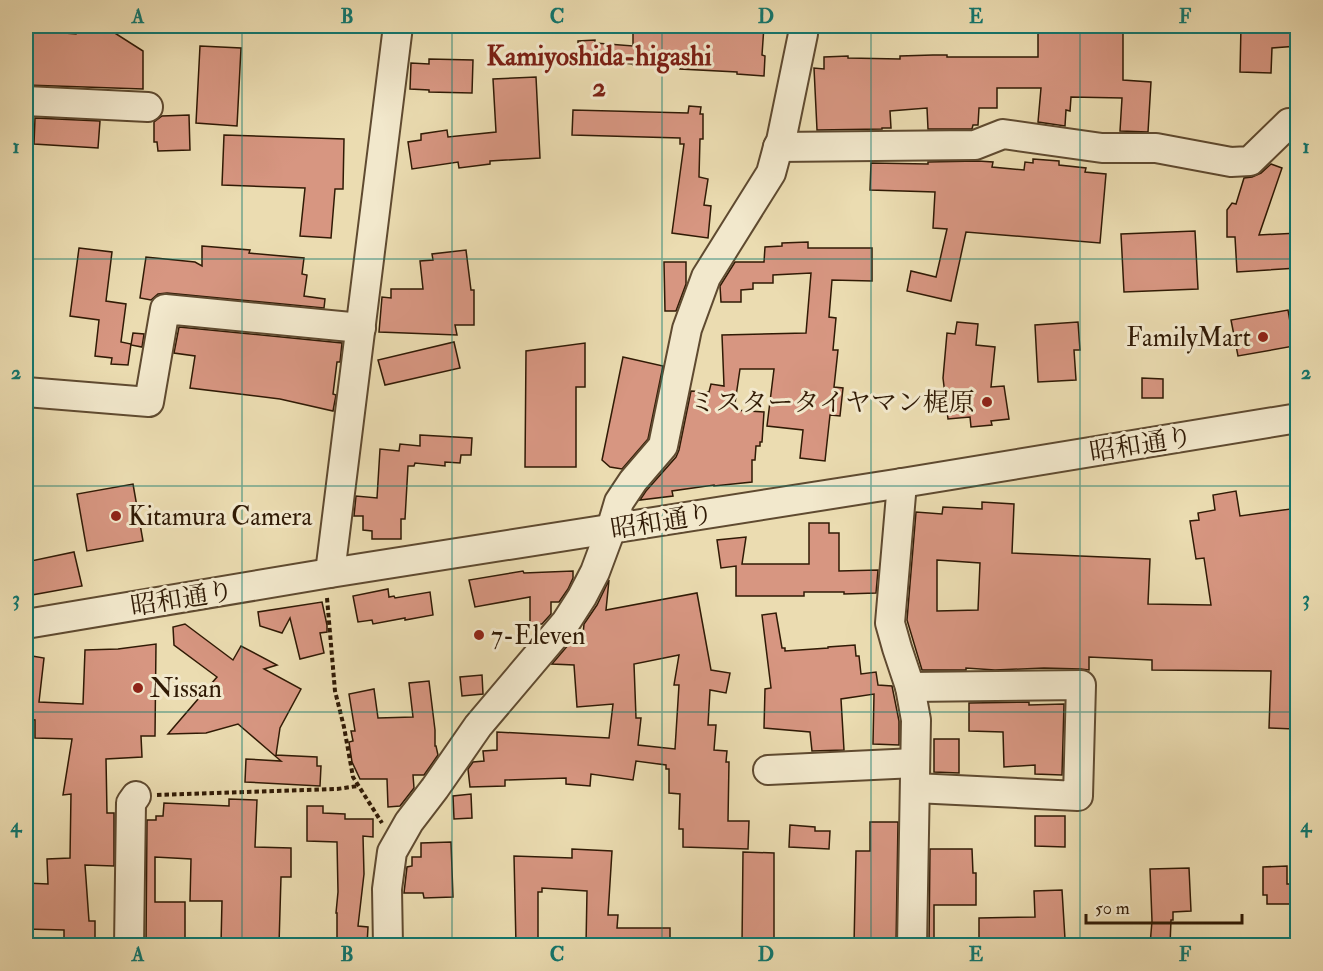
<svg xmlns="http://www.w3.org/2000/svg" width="1323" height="971" viewBox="0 0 1323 971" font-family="'IM FELL Double Pica','Noto Serif JP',serif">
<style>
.building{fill:#d79681;stroke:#301a05;stroke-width:1.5;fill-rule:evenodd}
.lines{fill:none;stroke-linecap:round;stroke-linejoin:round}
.minor-casing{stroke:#5f4a30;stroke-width:32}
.path{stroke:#301a05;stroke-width:4;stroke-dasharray:4.5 3;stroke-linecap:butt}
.minor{stroke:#f2e8cc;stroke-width:28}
.grid{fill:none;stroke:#0f766e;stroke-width:1.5;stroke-opacity:0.55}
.poi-dot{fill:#8f2418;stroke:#f2e8cc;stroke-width:2}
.labels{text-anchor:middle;stroke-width:6;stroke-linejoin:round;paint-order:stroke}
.poi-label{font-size:26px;fill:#301a05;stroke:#f2e8cc;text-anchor:start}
.street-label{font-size:26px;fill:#301a05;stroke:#f2e8cc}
.neighbourhood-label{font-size:27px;font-weight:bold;fill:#7a1f14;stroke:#f2e8cc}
.neatline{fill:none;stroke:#0f766e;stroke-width:2}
.grid-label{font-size:20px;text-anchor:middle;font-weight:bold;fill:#0f766e}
</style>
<rect width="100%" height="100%" fill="#ebdcb1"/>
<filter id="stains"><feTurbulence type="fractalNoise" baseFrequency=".00333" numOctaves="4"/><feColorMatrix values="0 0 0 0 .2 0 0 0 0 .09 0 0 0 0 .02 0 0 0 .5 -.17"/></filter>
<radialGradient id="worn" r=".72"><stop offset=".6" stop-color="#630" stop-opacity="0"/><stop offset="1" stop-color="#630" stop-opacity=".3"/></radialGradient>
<g class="building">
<path d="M77,26L107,28L143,51V89L26,85V30L76,34Z"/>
<path d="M633,26H764L762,55L765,56L764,76L737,74V72L680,69L681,66L633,65V64L578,59V41L595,40V43L633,46Z"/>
<path d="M1038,26H1123V80L1151,82L1148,132L1120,131L1122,98L1071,97L1070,111L1066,110L1065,126L1038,122L1041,88H997V108H979L978,125H973L972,129H928L927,108L890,111L891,128H882V129L817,130L814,68L824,69V57L848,56V58L900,59V56L933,55H947V57H1038Z"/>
<path d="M1241,26H1298V46L1272,48L1271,73L1240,72Z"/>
<path d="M200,46L241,48L237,126L196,123Z"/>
<path d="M429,59L473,60L472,93L429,92V90L410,89L411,63L429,64Z"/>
<path d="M536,77L540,158L490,161V164L459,168L458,162L412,169L408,142L421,140V134L447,130L448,137L496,132L493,79Z"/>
<path d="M689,106L701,107L700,114H703V139H700L699,177L708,179L704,205L711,206L708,238L672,233L684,144H680V138L572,135L573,110L688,113Z"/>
<path d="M189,115L190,150L158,151L157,142H154V122L162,116Z"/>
<path d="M35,118L100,121L98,148L34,144Z"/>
<path d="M224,135L344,139L343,189H335L331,238L300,236L305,188L222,185Z"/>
<path d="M1033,159L1059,161V165L1086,168L1085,172L1106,174L1100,243L966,232L951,301L907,291L911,271L936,277L947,229L933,228L935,192L870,190L871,163L928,164V162L978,161L993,162L992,167L1024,170L1025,162L1033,163Z"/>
<path d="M1271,164L1282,168L1259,235L1298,233V268L1237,272L1235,237H1227V210L1232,203L1236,204L1244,178L1252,177L1261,173Z"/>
<path d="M1195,231L1198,289L1124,292L1121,234Z"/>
<path d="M808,242V248H872V281L832,280L829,317L836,318L833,350H838L834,387L843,388L840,416L830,415L825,461L800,458L803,430L767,426L774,369H740L734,410L764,412L762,442H760V446H756L755,460H752V482L714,486V485L672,491L673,496L640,500L646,491L676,457L679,450L691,391L709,392L711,384L724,386L722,335L806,333L811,273L773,275V283H753V289L741,290V302H721L720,286L735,262H764L765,247L782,246V243Z"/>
<path d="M202,246L250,250L249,253L304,258L302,274L307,275L304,296L325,299L324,308L167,293L158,294L151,300L140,298L146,257L195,262L202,266Z"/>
<path d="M79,248L112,252L106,301L126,304L121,342L131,344L128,365L111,364L112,358L95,356L99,320L70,316Z"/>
<path d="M466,250L471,290H474V325H455L457,335L379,332L382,297L391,298V289H423L420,261L433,260L432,254Z"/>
<path d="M664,262H686V284L676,311H665Z"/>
<path d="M1288,310L1294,346L1238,356L1231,320Z"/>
<path d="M957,322L978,324L976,345L995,347L991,387L1004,386L1009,419L991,421L992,425L971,427L970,417L948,419L943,378L947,333L955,334Z"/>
<path d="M1078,322L1080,350H1074L1076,380L1038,382L1035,325Z"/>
<path d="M179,327L342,343L340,362H337L333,394L336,395L333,411L280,399L190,388L195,356L174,353Z"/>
<path d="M133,333L144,334L142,347L131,345Z"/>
<path d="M454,342L460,368L385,385L378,360Z"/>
<path d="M585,343V387H576V467H525L526,351Z"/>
<path d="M623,357L663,366L648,439L622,469L610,467L602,460Z"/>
<path d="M1142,378L1163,379V398H1142Z"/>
<path d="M420,435L472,438L471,455H461L460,463L445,462V466L415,463L414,466H408L405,519H401V539H372V531L363,530V516H354L356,496L377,498L380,449L399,451L400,444L420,446Z"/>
<path d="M133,484L143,541L87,551L77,494Z"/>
<path d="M1236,491L1240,516L1298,508V671H1296L1294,729L1269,728L1271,671L1152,670V660L1089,657V670L1081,669L1044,668L995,670L966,668V670H922L907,620L916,512L942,514L943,507L982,509V502L1014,504L1012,553L1150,559L1148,604L1211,605L1204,558L1196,559L1190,521L1199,520L1198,513L1215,510L1213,495ZM937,560L980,563L978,610L937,611Z"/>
<path d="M809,523H829V533H839V571L878,570L876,593L844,594V592H804V596H736V566L721,568L717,540L746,537L742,564H809Z"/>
<path d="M74,552L82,586L26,596V562Z"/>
<path d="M523,571L524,573L573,571V578L568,589L559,602H551V614L542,624H530V597L475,607L469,580Z"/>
<path d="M609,580L606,610L697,593L711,670L730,673L726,693L710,690L708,725H716L714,750L727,751L726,762H729L728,821H749L748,849L683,847V829H679L680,794L669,793V769H666V765L636,761L633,780L591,774L590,786L566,784V778L505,780V786L470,787L468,769L473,762L484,761L483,751L497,750V732L609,738L613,704L577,707L574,665L552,664L569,644L582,645L584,624L597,605ZM679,655L674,685H679L675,749L638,745L641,718H636L634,664Z"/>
<path d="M388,589L389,597L394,596L395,598L430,592L433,615L405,620V618L373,624L372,620L358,622L353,596Z"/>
<path d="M322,602L327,625V632L320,633L324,653L300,659L290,618L282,633L260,626L258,612Z"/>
<path d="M776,613L782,648H785V651L828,648V647L855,645L856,656H859L861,674L876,672L878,685L892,686L899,721V745L873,744L874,694L841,699L844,750L812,751L810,732L764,728L765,689L771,688L762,615Z"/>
<path d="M185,624L233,660L241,646L277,665L264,669L301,689L280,728L276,755L317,757V766H321L320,786L245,782L246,759L281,761L238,724L206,733L168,734L217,677L174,645L173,627Z"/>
<path d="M156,644L155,736H141L142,757L106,759L107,813H114V866L85,865L89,921H95V945H64V930L26,929V883L48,884L47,859L70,858L71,794L63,795L72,739L35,738V720L26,719V655L44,658L39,702L83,704L85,650L118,649Z"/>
<path d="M482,675L483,694L462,696L460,677Z"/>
<path d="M429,681L435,730V746H436L438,755L424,775H413L414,788L400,806L388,807L387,779H360L352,762L349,742L353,741L351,731H355L349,694L374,689L378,718L413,717L409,683Z"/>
<path d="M1029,702V705L1064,704L1062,775L1035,774V765L1004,767L1003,732L969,731V703Z"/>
<path d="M934,739H959V773L934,772Z"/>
<path d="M471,794L472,818L454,819L453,796Z"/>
<path d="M229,799L257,800L255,847L291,848V877H281L279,945H221L222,901H190L191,859L155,857V902H185V945H146L147,820H156V816H163L164,803L229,806Z"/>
<path d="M307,806H323V813L345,814V819H373V837L363,836L364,874L358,926L368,927L367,945H337V913H336L338,892L337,842L307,841Z"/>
<path d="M1035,816H1065V847L1035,846Z"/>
<path d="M870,822H898L896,945H854L856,851H870Z"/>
<path d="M790,825L815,827V831H830L829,849L789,847Z"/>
<path d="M451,842L453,897L424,898L423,893H404L407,867L412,866V857H421V843Z"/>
<path d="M572,849L612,851L608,915H618L617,928H670V945H586L587,891L542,888V892H538V945H516L514,856L572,858Z"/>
<path d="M930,849H972L973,873H976V905H934V945H929Z"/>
<path d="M743,852L774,853V945H742Z"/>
<path d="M1287,866V884H1298V904H1267V895H1263V867Z"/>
<path d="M1189,868L1191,911L1173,912V920H1171L1170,945H1150L1152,921L1150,869Z"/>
<path d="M1062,890L1065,939L1007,942V945H979V918L1035,917L1034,891Z"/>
</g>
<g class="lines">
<g class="minor-casing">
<g id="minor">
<path d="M26,101L148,107"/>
<path d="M778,147L975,145L1003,134L1102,148H1156L1231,162L1250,161L1289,123H1298"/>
<path d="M26,392L149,402L165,309L361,328"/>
<path d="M902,483L890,623L897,648L910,687L916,720L912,946"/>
<path d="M330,573L398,26"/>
<path d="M26,624L330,573L902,483L1298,418"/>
<path d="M910,687L1081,685L1078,796L915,788"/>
<path d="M768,770L915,763"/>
<path d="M129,946L131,803L136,796"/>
<path d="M388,946L387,889L392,852L409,822L435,788L478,726L566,622L582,597L595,572L611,529L619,502L633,481L663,446L687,329L706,277L771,173L778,147L781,141L803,34L802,26"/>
</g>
</g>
<g class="path">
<path d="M327,598L335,691L344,727L353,777L382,823"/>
<path d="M157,795L337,789L358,786"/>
</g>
<use href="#minor" class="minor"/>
</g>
<path class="grid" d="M242,26V946M452,26V946M662,26V946M871,26V946M1080,26V946M26,259H1298M26,486H1298M26,712H1298"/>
<g class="poi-dot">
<circle cx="1263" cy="337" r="6"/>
<circle cx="987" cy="402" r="6"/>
<circle cx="116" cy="516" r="6"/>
<circle cx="479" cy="635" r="6"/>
<circle cx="138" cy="688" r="6"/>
</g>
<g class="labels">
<g class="poi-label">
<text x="1251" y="346" text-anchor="end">FamilyMart</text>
<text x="975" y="411" text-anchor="end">ミスタータイヤマン梶原</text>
<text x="128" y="525">Kitamura Camera</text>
<text x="491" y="644">7-Eleven</text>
<text x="150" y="697">Nissan</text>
</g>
<g class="street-label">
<text transform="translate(1141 444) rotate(-9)" y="9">昭和通り</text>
<text transform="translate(662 521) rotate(-9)" y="9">昭和通り</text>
<text transform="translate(182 598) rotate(-9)" y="9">昭和通り</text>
</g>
<g class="neighbourhood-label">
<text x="599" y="65">Kamiyoshida-higashi<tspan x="599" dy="31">2</tspan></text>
</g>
</g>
<rect width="1323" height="971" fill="none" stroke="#ebdcb1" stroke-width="66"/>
<path d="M1086 914v9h156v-9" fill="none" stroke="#301a05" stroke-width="3"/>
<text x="1095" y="914" font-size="18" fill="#301a05" stroke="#f2e8cc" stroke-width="4.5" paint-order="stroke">50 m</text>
<rect x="33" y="33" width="1257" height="905" class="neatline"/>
<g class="grid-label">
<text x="138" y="23">A</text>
<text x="347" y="23">B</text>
<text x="557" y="23">C</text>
<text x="766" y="23">D</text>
<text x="976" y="23">E</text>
<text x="1185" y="23">F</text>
<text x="16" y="153">1</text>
<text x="1306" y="153">1</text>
<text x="16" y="379">2</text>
<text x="1306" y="379">2</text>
<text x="16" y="605">3</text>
<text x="1306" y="605">3</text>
<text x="16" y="832">4</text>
<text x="1306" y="832">4</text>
<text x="138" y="961">A</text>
<text x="347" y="961">B</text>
<text x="557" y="961">C</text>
<text x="766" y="961">D</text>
<text x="976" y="961">E</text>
<text x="1185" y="961">F</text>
</g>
<rect width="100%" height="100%" filter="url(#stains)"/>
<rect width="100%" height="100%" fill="url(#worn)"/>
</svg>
